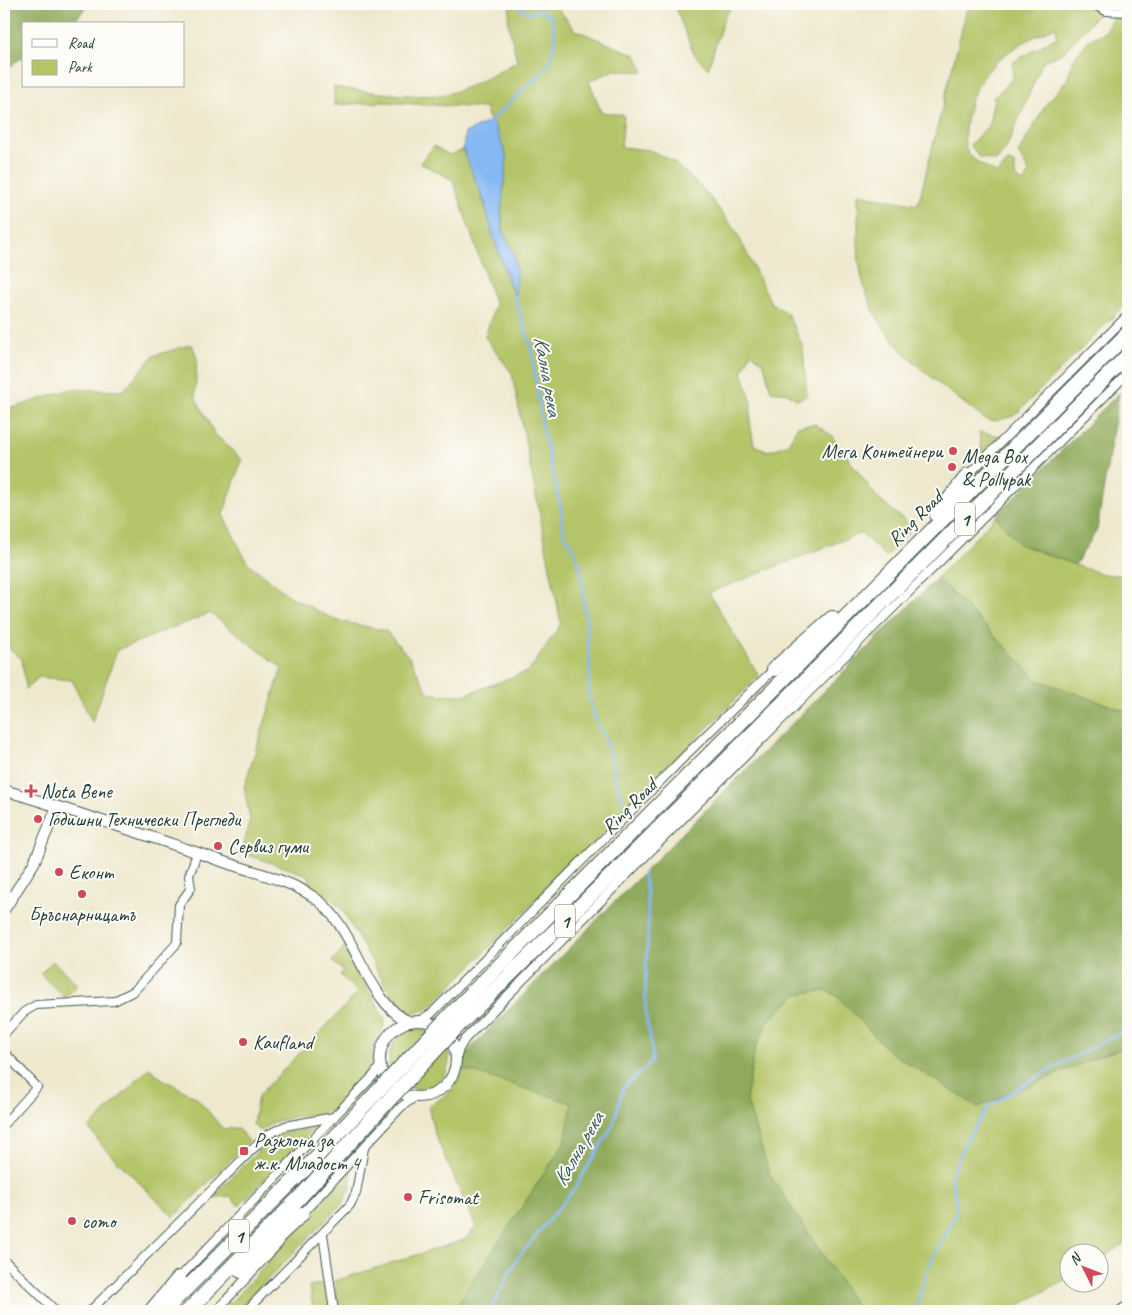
<svg xmlns="http://www.w3.org/2000/svg" width="1132" height="1315" viewBox="0 0 1132 1315" font-family="Caveat,sans-serif">
<style>
.green{fill:#b4c467;stroke:#6a804e}
.forest{fill:#8faa5c;stroke:#577448}
.water{fill:#86b8f3;stroke:#527a94}
.lines{fill:none;stroke-linecap:round;stroke-linejoin:round}
.stream{stroke:#86b8f3;stroke-width:2.5}
.street-casing{stroke:#3e574b;stroke-width:10}
.secondary-casing{stroke:#3e574b;stroke-width:12}
.highway-casing{stroke:#3e574b;stroke-width:16}
.street{stroke:#fff;stroke-width:8}
.secondary{stroke:#fff;stroke-width:10}
.highway{stroke:#fff;stroke-width:14}
.highway-bridge-casing{stroke:#3e574b;stroke-width:16;stroke-linecap:butt}
.highway-bridge{stroke:#fff;stroke-width:14}
.poi-dot{fill:#d1495b;stroke:#fdfcf7;stroke-width:2}
.labels{text-anchor:middle;stroke-width:4;stroke-linejoin:round;paint-order:stroke}
.shield{fill:#fdfcf7;stroke:#62766e;stroke-width:1}
.shield-label{font-size:19px;font-weight:bold;fill:#1f3d34}
.poi-label{font-size:20px;fill:#1f3d34;stroke:#fdfcf7;text-anchor:start}
.street-label{font-size:20px;fill:#1f3d34;stroke:#fdfcf7}
.water-label{font-size:21px;font-style:italic;fill:#395c64;stroke:#fdfcf7}
</style>
<rect width="100%" height="100%" fill="#fdfcf7"/>
<filter id="ink" filterUnits="userSpaceOnUse"><feTurbulence type="fractalNoise" baseFrequency=".02" numOctaves="2"/><feDisplacementMap in="SourceGraphic" scale="10" xChannelSelector="R" yChannelSelector="G"/><feConvolveMatrix kernelMatrix="1 2 1 2 8 2 1 2 1" color-interpolation-filters="sRGB"/></filter>
<filter id="wash" filterUnits="userSpaceOnUse"><feTurbulence type="fractalNoise" baseFrequency=".0096" numOctaves="4" result="noise"/><feDisplacementMap in="SourceGraphic" scale="20" xChannelSelector="R" yChannelSelector="G"/><feGaussianBlur stdDeviation="1.12" result="paint"/><feColorMatrix in="noise" values="0 0 0 0 0 0 0 0 0 0 0 0 0 0 0 0 0 1.4 0 .05"/><feComposite in="paint" operator="in"/></filter>
<g filter="url(#wash)">
<rect width="100%" height="100%" fill="#efe8cd"/>
<g class="green">
<path d="M674,4H733L724,18L708,69L694,54Z"/>
<path d="M968,4H1085L1099,13L1063,53L1043,61L1006,149L996,161L979,157L970,145L989,125L994,97L1013,78V62L1057,37L1056,27C1011,45 973,70 966,121C965,131 963,142 967,151C972,161 988,168 997,174L1008,162L1015,164V176L1024,183L1029,172L1018,153L1047,103L1067,80L1073,60L1089,40L1106,31L1112,18L1128,17V302L1014,416L995,421L984,419C932,376 875,344 861,274C856,249 859,220 858,194L918,205Z"/>
<path d="M510,6L557,7L575,30L636,55L644,72L615,70L589,81L601,112L624,115L621,147L649,150L671,160L704,190L736,231L771,303L787,313L803,347L807,395L797,400L788,393L771,391L764,364L751,352L742,372L751,400L750,423L754,445L768,451L787,445L798,426L815,424L831,435L878,499L913,527L886,557L861,533L709,593L759,676L428,1009L412,1013L399,1009L343,911L331,898L308,884L310,876L242,853L250,820L244,787L282,668L210,613L117,650L92,722L72,680L39,677L26,689L22,659L4,644V403L13,408L71,389L123,391L153,356L192,344L197,358L195,396L214,433L242,460L223,515L247,562L289,596L335,620L386,631L409,657L429,694L464,695L529,671L561,624L512,373L485,337L495,305L453,180L420,163L434,146L449,155L463,150C488,196 493,249 514,296V253L503,231L495,126L490,121L485,108L381,102L334,105V87C368,92 406,97 441,95C461,93 500,72 517,61L508,22Z"/>
<path d="M979,432L1001,436L982,455Z"/>
<path d="M996,516L1019,544L1075,565L1103,574L1128,576V712L1038,680L937,578Z"/>
<path d="M344,947L385,1019L384,1027L374,1046L371,1067L333,1109L324,1114L292,1117L272,1123L260,1131L253,1124L258,1096L358,993L340,975L343,971L332,961Z"/>
<path d="M53,961L78,985L65,998L40,974Z"/>
<path d="M827,990L838,997L890,1052L1107,1053L1128,1047V1241L1100,1260V1252H1070L1069,1278L1014,1308L1012,1311H859L769,1173L746,1099L755,1048L769,1020L797,994Z"/>
<circle cx="419" cy="1059" r="30"/>
<path d="M149,1068L161,1078L197,1098L223,1129L237,1128L249,1141L174,1217L103,1147L89,1128Z"/>
<path d="M463,1069L573,1102L565,1142L453,1311H338L335,1281L464,1240L476,1227L434,1132L428,1106C446,1096 456,1090 463,1069Z"/>
<path d="M315,1127L239,1206L230,1196L211,1198L264,1145L280,1134Z"/>
<path d="M352,1167L350,1189L343,1203L236,1311H222C268,1265 308,1215 352,1167Z"/>
<path d="M325,1283L330,1311H320L313,1307L309,1286Z"/>
</g>
<g class="forest">
<path d="M4,4H89L72,24H24V57L15,62L4,74Z"/>
<path d="M1119,393L1097,530L1075,565L1019,544L996,516Z"/>
<path d="M937,578L1038,680L1128,712V1047L1107,1053L978,1107L890,1052L838,997L827,990L797,994L769,1020L755,1048L746,1099L769,1173L859,1311H453L565,1142L572,1103L463,1069V1056L643,873Z"/>
</g>
<path class="water" d="M490,121L495,126L507,157L501,213L503,232L514,253L517,279L515,297L494,240L484,201L463,150L465,133Z"/>
<g class="lines">
<g class="stream">
<path d="M489,122L550,65L555,40L552,17L542,11L528,13L514,4"/>
<path d="M514,295L531,346L542,426L561,508L563,532L573,548L581,570L590,668L588,693L597,724L606,739L622,802"/>
<path d="M490,1311L517,1259L575,1188L613,1125L623,1088L652,1062C654,1046 648,1032 646,1016C642,969 655,920 643,873"/>
<path d="M915,1311L928,1267L954,1219L957,1205L951,1176L965,1143L988,1107L1045,1072L1128,1029"/>
</g>
</g>
</g>
<g filter="url(#ink)">
<g class="lines">
<g class="street-casing">
<g id="street">
<path d="M1092,4L1106,11L1128,12"/>
<path d="M968,475L1128,315"/>
<path d="M419,1021L432,1013L693,748L774,669"/>
<path d="M4,1034L24,1012L36,1005L114,1001L134,991L177,943L179,905L191,888L189,876L197,853"/>
<path d="M4,1052L37,1087L4,1124"/>
<path d="M456,1060L459,1049L465,1039C684,815 907,595 1128,373"/>
<path d="M300,1216L401,1107L415,1097"/>
<path d="M323,1234L334,1311"/>
<path d="M4,1260L56,1311"/>
<path d="M179,1278L375,1074L381,1064"/>
<path d="M90,1311L267,1135L285,1126L334,1117"/>
<path d="M216,1311L279,1243"/>
<path d="M246,1311L350,1205L356,1193L364,1148"/>
<path d="M1119,1311L1128,1305"/>
</g>
</g>
<g class="secondary-casing">
<g id="secondary">
<path d="M4,790C79,813 153,837 227,863C256,873 290,880 315,898C356,926 366,1004 410,1022"/>
<path d="M4,910L34,863L57,807"/>
<circle cx="418" cy="1059" r="38"/>
</g>
</g>
<g class="highway-casing">
<g id="highway">
<path d="M937,515L968,475"/>
<path d="M774,669L832,618"/>
<path d="M450,1015L1128,333"/>
<path d="M460,1024L639,848L1128,355"/>
<path d="M241,1271L302,1214"/>
<path d="M151,1311L179,1278"/>
<path d="M164,1311L306,1168L377,1092"/>
<path d="M188,1311L301,1196L388,1101"/>
</g>
</g>
<use href="#street" class="street"/>
<use href="#secondary" class="secondary"/>
<use href="#highway" class="highway"/>
<g class="highway-bridge-casing">
<g id="highway-bridge">
<path d="M377,1092L450,1015"/>
<path d="M388,1101L460,1024"/>
</g>
</g>
<use href="#highway-bridge" class="highway-bridge"/>
</g>
</g>
<g class="poi-dot">
<circle cx="953" cy="451" r="5"/>
<circle cx="952" cy="467" r="5"/>
<path d="M28.5 783.5h5v5h5v5h-5v5h-5v-5h-5v-5h5z"/>
<circle cx="38" cy="819" r="5"/>
<circle cx="218" cy="846" r="5"/>
<circle cx="59" cy="872" r="5"/>
<circle cx="82" cy="894" r="5"/>
<circle cx="243" cy="1042" r="5"/>
<rect x="239" y="1146" width="10" height="10" rx="2.5"/>
<circle cx="408" cy="1197" r="5"/>
<circle cx="72" cy="1221" r="5"/>
</g>
<g class="labels">
<g class="shield">
<rect x="955" y="502.5" width="20" height="33" rx="4"/>
<rect x="555" y="904.5" width="20" height="33" rx="4"/>
<rect x="229" y="1219.5" width="20" height="33" rx="4"/>
</g>
<g class="shield-label">
<text x="965" y="526">1</text>
<text x="565" y="928">1</text>
<text x="239" y="1243">1</text>
</g>
<g class="poi-label">
<text x="943" y="458" text-anchor="end">Мега Контейнери</text>
<text x="962" y="463">Mega Box<tspan x="962" dy="23">&amp; Pollypak</tspan></text>
<text x="41" y="798">Nota Bene</text>
<text x="48" y="826">Годишни Технически Прегледи</text>
<text x="228" y="853">Сервиз гуми</text>
<text x="69" y="879">Еконт</text>
<text x="82" y="921" text-anchor="middle">Бръснарницатъ</text>
<text x="253" y="1049">Kaufland</text>
<text x="254" y="1147">Разклона за<tspan x="254" dy="23">ж.к. Младост 4</tspan></text>
<text x="418" y="1204">Frisomat</text>
<text x="82" y="1228">como</text>
</g>
<g class="street-label">
<text transform="translate(915 518) rotate(-45)" y="7">Ring Road</text>
<text transform="translate(629 806) rotate(-45)" y="7">Ring Road</text>
</g>
<g class="water-label">
<text transform="translate(548 376) rotate(80)" y="7">Кална река</text>
<text transform="translate(578 1149) rotate(-60)" y="7">Кална река</text>
</g>
</g>
<rect width="1132" height="1315" fill="none" stroke="#fdfcf7" stroke-width="20"/>
<rect x="22" y="22" width="162" height="65" fill="#fdfcf7" stroke="#a4b0a9"/>
<rect x="32" y="39" width="25" height="8" fill="#ffffff" stroke="#a4b0a9"/>
<text x="68" y="48" font-size="15" fill="#1f3d34">Road</text>
<rect x="32" y="60" width="25" height="15" fill="#b4c467" stroke="#a4b0a9"/>
<text x="68" y="72" font-size="15" fill="#1f3d34">Park</text>
<g transform="translate(1084 1268) rotate(312)"><circle r="24" fill="#fdfcf7" stroke="#a4b0a9"/>
<path d="M0-4L9 19L0 12L-9 19Z" fill="#d1495b"/>
<text y="-8" font-size="14" font-weight="bold" text-anchor="middle" fill="#1f3d34">N</text>
</g>
</svg>
